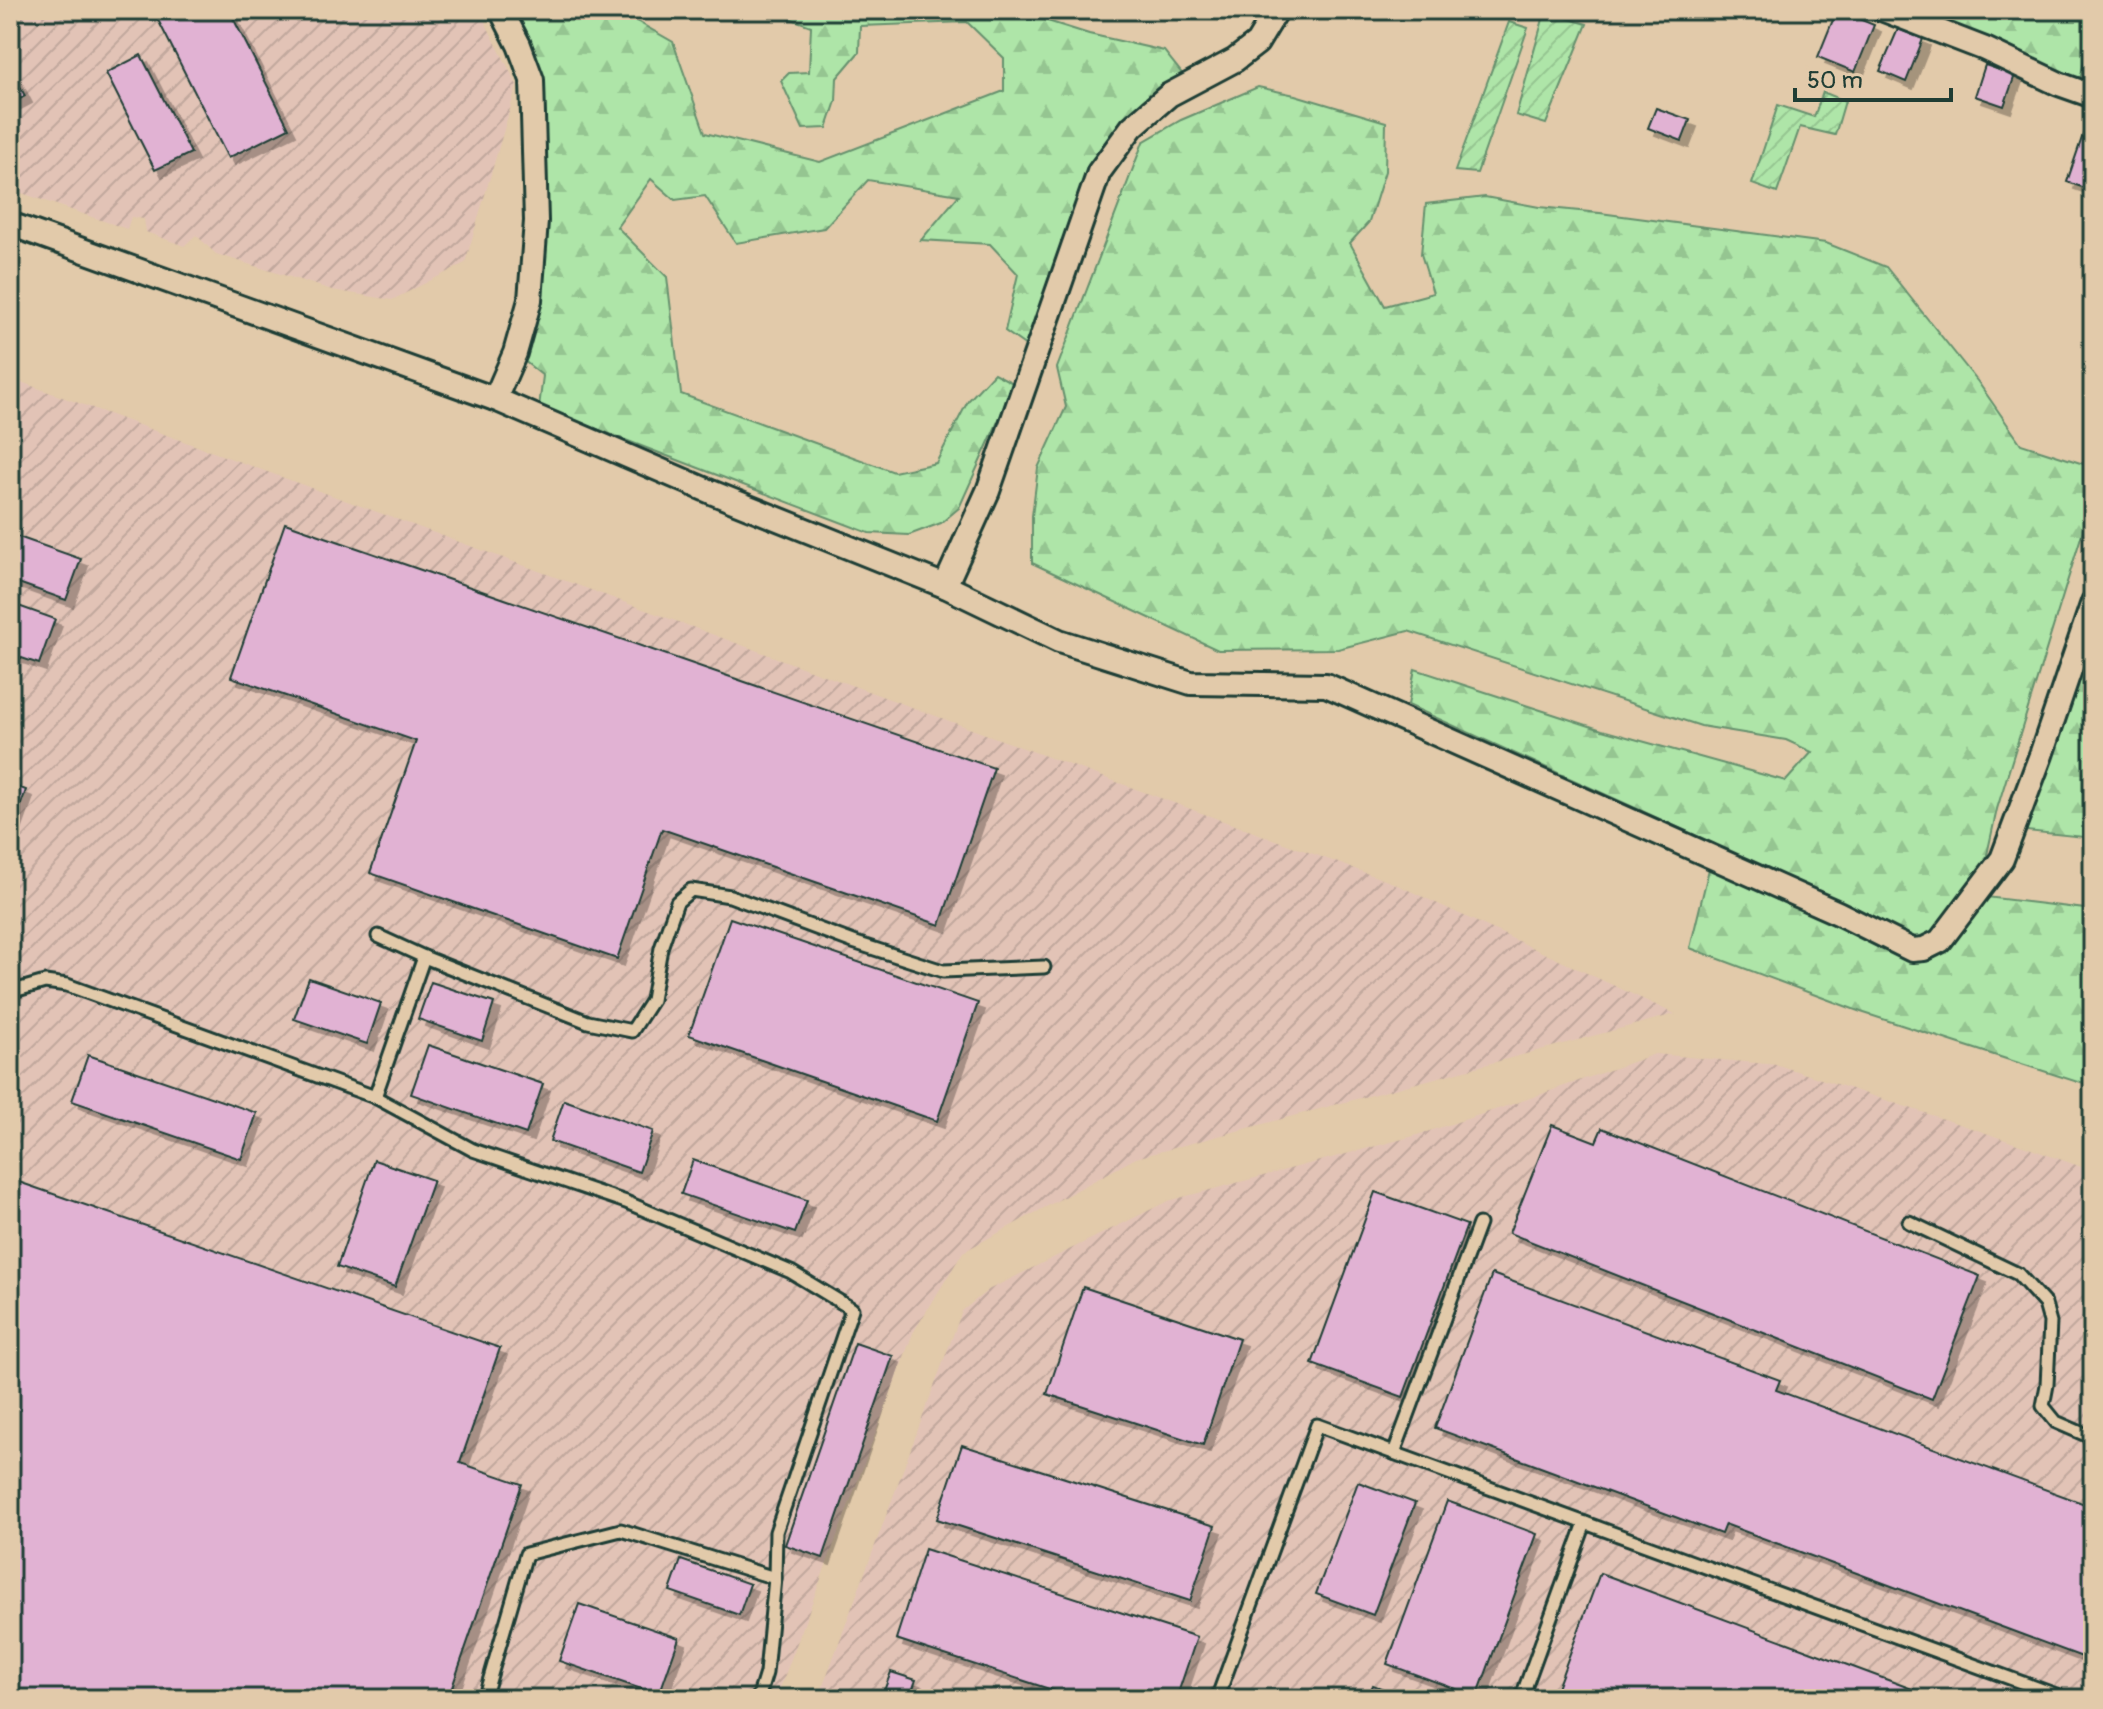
<svg xmlns="http://www.w3.org/2000/svg" width="2103" height="1709" viewBox="0 0 2103 1709" font-family="Pangolin,sans-serif">
<style>
.industrial{fill:url(#industrial-furrows)}
.forest{fill:url(#forest-firs);stroke:#66916e;stroke-width:2}
.garden{fill:url(#garden-furrows);stroke:#66916e;stroke-width:2}
.building{fill:#e1b2d3;stroke:#1f3d34;stroke-width:2;filter:url(#shadow)}
.lines{fill:none;stroke-linecap:round;stroke-linejoin:round}
.lane-casing{stroke:#1f3d34;stroke-width:17}
.street-casing{stroke:#1f3d34;stroke-width:28}
.lane{stroke:#e2caaa;stroke-width:11}
.street{stroke:#e2caaa;stroke-width:22}
</style>
<defs>
<pattern id="industrial-furrows" width="10" height="10" patternUnits="userSpaceOnUse" patternTransform="scale(2)"><rect width="10" height="10" fill="#e2c3b6"/><path d="M-1 1l2-2M0 10L10 0M9 11l2-2" fill="none" stroke="#c1a89d"/></pattern>
<pattern id="forest-firs" width="22" height="20" patternUnits="userSpaceOnUse" patternTransform="scale(2)"><rect width="22" height="20" fill="#aee5a8"/><path d="M5 1l3.5 6h-7zM16 11l3.5 6h-7z" fill="#95c591"/></pattern>
<pattern id="garden-furrows" width="10" height="10" patternUnits="userSpaceOnUse" patternTransform="scale(2)"><rect width="10" height="10" fill="#aee5a8"/><path d="M-1 1l2-2M0 10L10 0M9 11l2-2" fill="none" stroke="#95c591"/></pattern>
<filter id="shadow"><feDropShadow dx="7" dy="7" stdDeviation="0" flood-color="#0004"/></filter>
</defs>
<rect width="100%" height="100%" fill="#e2caaa"/>
<filter id="ink" filterUnits="userSpaceOnUse"><feTurbulence type="fractalNoise" baseFrequency=".0125" numOctaves="2"/><feDisplacementMap in="SourceGraphic" scale="16" xChannelSelector="R" yChannelSelector="G"/><feConvolveMatrix kernelMatrix="1 2 1 2 8 2 1 2 1" color-interpolation-filters="sRGB"/></filter>
<g filter="url(#ink)">
<g class="industrial">
<path d="M10,10H479L517,85L465,263L392,300L332,290L216,254L196,235L184,246L146,232L144,219L131,217L127,229L10,189Z"/>
<path d="M10,378L1393,883L1675,1014L1136,1158L963,1252L913,1333L776,1699H10Z"/>
<path d="M1655,1054L1778,1065L1983,1132L2093,1171V1699H818L962,1311L988,1290L1168,1201L1414,1136L1516,1103Z"/>
</g>
<g class="forest">
<path d="M510,10H617L673,42L705,133L820,162L1004,91V58L967,22L860,26L859,52L837,78L836,101L827,128L803,129L781,81L789,73L809,72L811,26L767,10H1029L1038,18L1089,34L1164,51L1187,80L1090,167L1026,346L1005,331L1018,274L990,244L921,240L959,195L868,180L824,228L736,243L705,196L675,200L651,179L617,227L667,277L681,394L894,472L936,463L968,401L994,373L1013,383L1000,417L959,508L941,523L909,535L869,533L539,407L543,376L523,360L543,214Z"/>
<path d="M1920,10H2093V26L2080,79Z"/>
<path d="M1258,87L1295,95L1386,122L1385,171L1369,222L1350,243L1385,306L1433,293L1421,254L1426,204L1485,197L1539,207L1600,213L1826,243L1886,267L1978,382L2021,444L2093,467V498L1997,809L1978,896L2093,910V1087L1861,1012L1690,948L1715,844L1408,705L1415,669L1602,730L1786,781L1812,752L1786,740L1701,726L1408,631L1338,649L1218,650L1032,563V516L1038,468L1066,407L1057,368L1143,142L1181,120Z"/>
<path d="M2093,631V838L2026,831Z"/>
</g>
<g class="garden">
<path d="M1545,12L1587,24L1546,124L1516,115Z"/>
<path d="M1509,22L1528,28L1477,173L1455,171Z"/>
<path d="M1823,92L1845,101L1835,135L1800,127L1777,193L1752,184L1778,105L1814,117Z"/>
</g>
<g class="building">
<path d="M153,10H229L289,128L228,158Z"/>
<path d="M1837,10L1874,25L1855,72L1818,57Z"/>
<path d="M1898,29L1923,39L1906,82L1880,71Z"/>
<path d="M141,55L191,153L155,170L106,73Z"/>
<path d="M1985,65L2015,75L2004,106L1975,96Z"/>
<path d="M10,67L25,96L10,104Z"/>
<path d="M1656,108L1690,120L1682,141L1648,128Z"/>
<path d="M2087,123L2093,125V191L2067,182Z"/>
<path d="M285,523L994,768L940,925L662,829L617,959L370,873L416,741L231,677Z"/>
<path d="M10,534L81,559L66,600L10,580Z"/>
<path d="M10,603L55,619L39,664L10,654Z"/>
<path d="M10,784L26,790L10,835Z"/>
<path d="M730,918L978,1003L937,1121L689,1035Z"/>
<path d="M309,978L381,1003L367,1044L294,1019Z"/>
<path d="M431,982L494,1003L482,1041L418,1019Z"/>
<path d="M428,1045L543,1084L526,1134L411,1094Z"/>
<path d="M88,1055L257,1113L241,1159L72,1101Z"/>
<path d="M564,1100L653,1131L639,1172L550,1141Z"/>
<path d="M1552,1125L1596,1142L1602,1128L1980,1276L1932,1399L1509,1233Z"/>
<path d="M374,1160L433,1180L395,1287L337,1267Z"/>
<path d="M693,1160L807,1200L795,1233L681,1194Z"/>
<path d="M10,1179L500,1348L460,1463L522,1484L448,1699H10Z"/>
<path d="M1375,1192L1467,1225L1403,1397L1312,1364Z"/>
<path d="M1492,1274L1780,1380L1776,1390L2093,1507V1661L1725,1524L1721,1534L1435,1428Z"/>
<path d="M1083,1287L1239,1339L1203,1445L1047,1394Z"/>
<path d="M855,1343L893,1356L823,1558L785,1545Z"/>
<path d="M962,1445L1215,1526L1190,1601L937,1519Z"/>
<path d="M1358,1482L1415,1503L1373,1615L1316,1594Z"/>
<path d="M1447,1501L1537,1534L1477,1697L1387,1664Z"/>
<path d="M925,1549L1197,1637L1176,1699H1080L896,1639Z"/>
<path d="M681,1560L750,1584L739,1615L670,1591Z"/>
<path d="M1600,1573L1939,1699H1553Z"/>
<path d="M579,1604L679,1638L659,1695L559,1661Z"/>
<path d="M891,1672L916,1680L909,1699H881Z"/>
<path d="M1373,1685L1409,1699H1367Z"/>
</g>
<g class="lines">
<g class="lane-casing">
<g id="lane">
<path d="M378,936L424,957L588,1022L632,1031L652,1000L661,948L677,902L691,890L730,896L856,943L943,971L1044,967"/>
<path d="M10,992L45,982L67,985L375,1097L473,1150L626,1202L791,1272L852,1309L776,1532L775,1578L766,1673L758,1699"/>
<path d="M375,1097L424,957"/>
<path d="M1909,1222L2018,1274L2045,1304L2050,1322L2047,1385L2043,1406L2056,1422L2093,1438"/>
<path d="M1394,1453L1479,1224"/>
<path d="M484,1699L526,1554L621,1530L775,1578"/>
<path d="M1217,1699L1317,1425L2067,1699"/>
<path d="M1521,1699L1585,1523"/>
</g>
</g>
<g class="street-casing">
<g id="street">
<path d="M1884,10L1985,49L2059,84L2093,96"/>
<path d="M10,224L495,399L711,492L945,586L1059,641L1191,683L1326,685L1838,913L1912,950L1924,949L1940,941L2002,859L2041,755L2093,602"/>
<path d="M495,399L515,353L530,300L536,221L532,80L519,45L501,10"/>
<path d="M945,586L988,491L1099,172L1132,127L1169,95L1235,60L1257,43L1277,10"/>
</g>
</g>
<use href="#lane" class="lane"/>
<use href="#street" class="street"/>
</g>
</g>
<rect width="2103" height="1709" fill="none" stroke="#e2caaa" stroke-width="40"/>
<rect x="20" y="20" width="2063" height="1669" fill="none" stroke="#1f3d34" stroke-width="3" filter="url(#ink)"/>
<path d="M1795 88v12h156v-12" fill="none" stroke="#1f3d34" stroke-width="4"/>
<text x="1807" y="88" font-size="24" fill="#1f3d34" stroke="#e2caaa" stroke-width="6" paint-order="stroke">50 m</text>
</svg>
